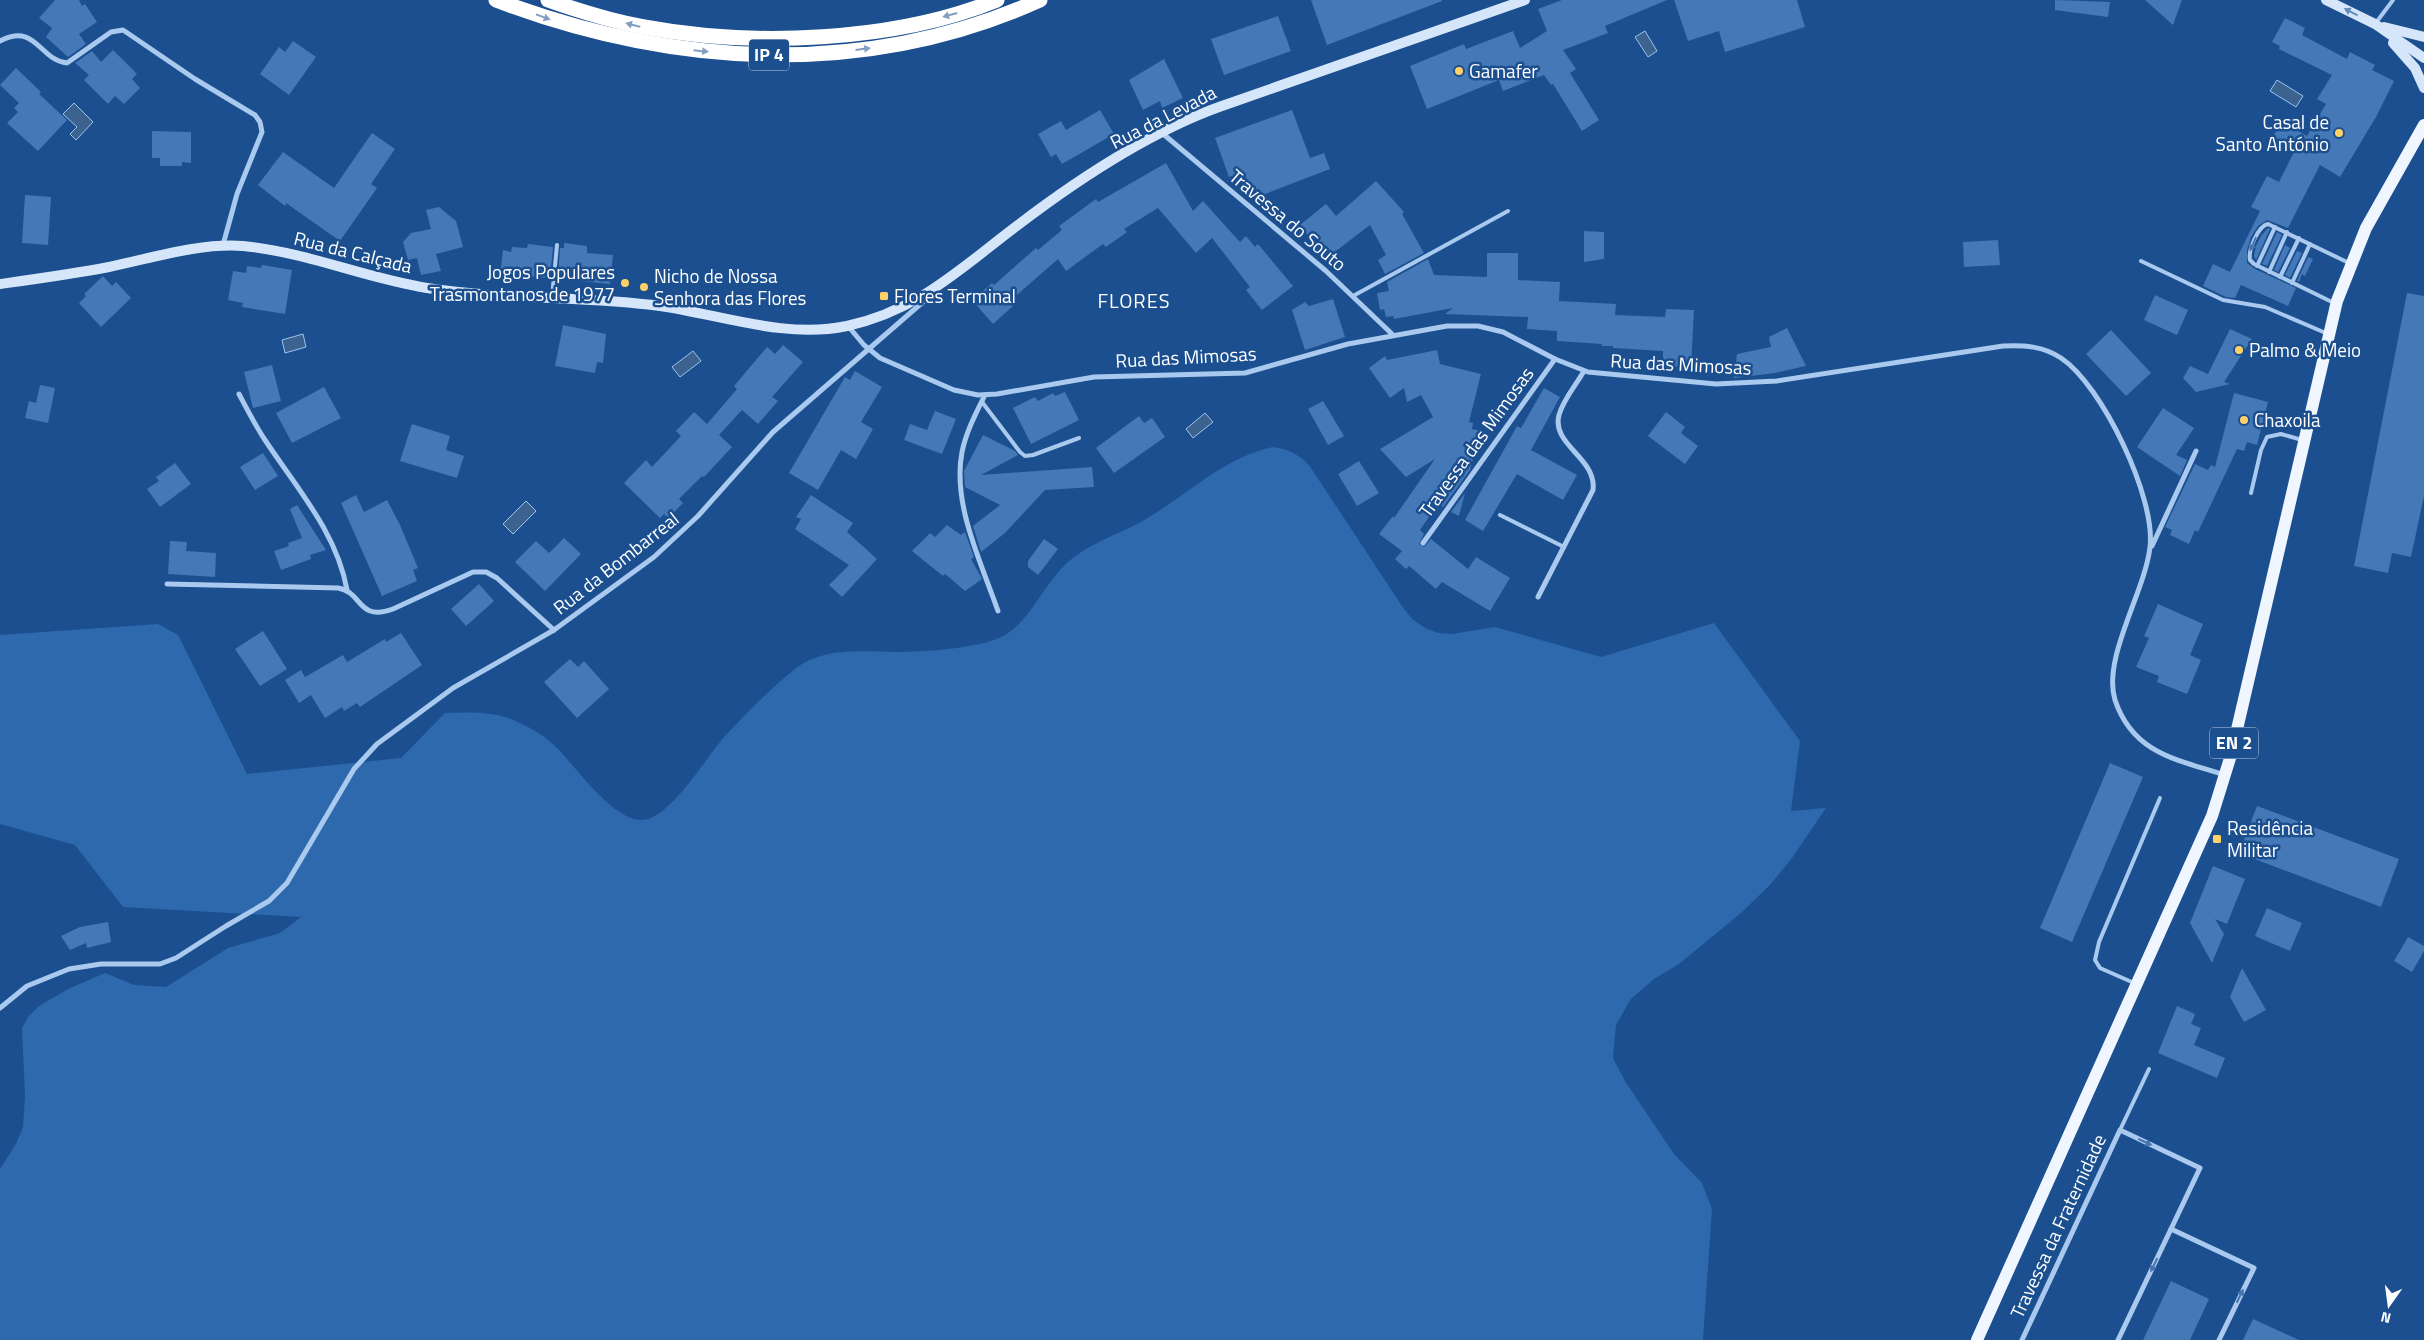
<svg xmlns="http://www.w3.org/2000/svg" width="2424" height="1340" viewBox="0 0 2424 1340" font-family="'Titillium Web',sans-serif">
<style>
.green{fill:#2e69ad}
.water{fill:#3c6290;stroke:#9cc4f0}
.building{fill:#4478b7}
.lines{fill:none;stroke-linecap:round;stroke-linejoin:round}
.lane{stroke:#a9c9ee;stroke-width:4}
.street{stroke:#a9c9ee;stroke-width:5}
.secondary{stroke:#d6e6fa;stroke-width:10}
.primary{stroke:#f0f6ff;stroke-width:12}
.highway{stroke:#fff;stroke-width:15}
.oneway{fill:#668bba}
.oneway2{fill:#829ec1}
.oneway3{fill:#4674ac}
.poi-dot{fill:#ffd166;stroke:#1b4f8f;stroke-width:2}
.labels{text-anchor:middle;stroke-width:5;stroke-linejoin:round;paint-order:stroke}
.shield{fill:#1b4f8f;stroke:#bbcadd;stroke-width:1}
.shield-label{font-size:18px;font-weight:bold;fill:#fff}
.poi-label{font-size:19px;fill:#fff;stroke:#1b4f8f;text-anchor:start}
.street-label{font-size:19px;fill:#fff;stroke:#1b4f8f}
.neighbourhood-label{font-size:20px;letter-spacing:1px;fill:#fff;stroke:#1b4f8f}
</style>
<rect width="100%" height="100%" fill="#1b4f8f"/>
<path class="green" d="M1273,447C1288,449 1298,454 1309,465L1402,606L1412,619L1425,628L1438,633L1452,634L1495,627L1601,657L1714,623L1800,741L1791,811L1826,808L1792,858L1770,885L1741,913L1679,964L1654,979L1630,1000L1616,1025L1613,1058L1625,1081L1674,1154L1702,1183L1712,1209L1703,1340H0V1169L16,1144L23,1127L25,1096L22,1028L28,1017L39,1006L68,989L105,973L134,985L166,987L228,948L280,933L301,917L123,907L75,845L0,824V635L158,624L178,635L247,774L401,758L445,713C473,712 499,711 524,725C535,730 548,739 557,748C577,768 614,822 643,820C672,817 707,755 726,735C746,714 773,686 795,669C825,646 863,652 897,652C922,652 980,648 1001,637C1029,624 1044,583 1068,562C1092,541 1124,533 1151,516C1190,492 1227,456 1273,447Z"/>
<g class="water">
<path d="M1645,31L1657,51L1648,57L1635,37Z"/>
<path d="M2277,80L2303,96L2296,107L2270,91Z"/>
<path d="M74,103L93,122L76,140L70,134L77,127L63,114Z"/>
<path d="M303,334L306,347L285,353L282,340Z"/>
<path d="M693,351L701,361L680,377L672,367Z"/>
<path d="M1205,413L1213,422L1193,438L1186,429Z"/>
<path d="M526,501L536,511L513,534L503,524Z"/>
</g>
<g class="building">
<path d="M55,0H79L82,6L85,4L97,22L79,34L86,44L68,57L46,37L52,28L39,18Z"/>
<path d="M1311,0H1442V1L1327,45Z"/>
<path d="M1562,0H1667L1605,26L1608,33L1563,50L1576,69L1570,73L1599,120L1582,131L1553,84L1551,85L1544,75L1503,91L1499,80L1427,109L1410,66L1464,44L1466,49L1513,31L1520,48L1547,31L1538,9Z"/>
<path d="M1674,0H1797L1805,27L1725,52L1719,31L1688,41Z"/>
<path d="M2055,0L2110,2L2108,17L2055,10Z"/>
<path d="M2145,0H2182L2173,25Z"/>
<path d="M1278,16L1291,51L1224,75L1211,39Z"/>
<path d="M2285,18L2305,28L2302,35L2347,59L2350,52L2375,65L2372,70L2394,81L2376,117L2340,177L2320,165L2288,228L2267,220L2258,226L2251,237L2247,250V263L2255,269L2296,288L2288,306L2241,285L2235,298L2226,297L2203,286L2213,264L2230,272L2260,211L2251,207L2267,176L2279,182L2295,150L2273,136L2282,122L2307,136L2326,104L2317,99L2332,75L2279,49L2280,46L2272,42Z"/>
<path d="M293,41L316,57L289,95L260,74L279,47L285,52Z"/>
<path d="M113,50L137,74L132,79L140,88L124,104L115,96L108,104L84,80L89,75L75,63L92,51L101,62Z"/>
<path d="M1164,59L1183,98L1162,108L1160,101L1143,110L1129,80Z"/>
<path d="M16,68L41,92L39,94L67,120L38,151L7,123L18,112L14,108L19,103L0,85Z"/>
<path d="M1100,110L1114,134L1062,164L1056,154L1051,157L1038,134L1061,121L1066,130Z"/>
<path d="M1292,110L1310,158L1324,153L1330,169L1254,198L1244,172L1229,177L1215,138Z"/>
<path d="M152,131L191,132V163L182,162V166H160V158H152Z"/>
<path d="M372,133L395,149L371,184L377,188L340,241L286,203L285,206L258,185L283,152L334,188Z"/>
<path d="M1166,163L1193,211L1203,201L1240,242L1246,236L1255,247L1258,244L1293,286L1262,310L1246,290L1250,287L1212,238L1196,253L1158,208L1124,229L1127,232L1106,247L1103,244L1066,271L1058,259L1009,302L1013,306L993,324L972,300L992,283L994,285L1036,248L1038,250L1062,230L1059,226L1096,199L1098,202Z"/>
<path d="M1376,181L1404,212L1402,214L1424,253L1385,274L1378,260L1386,255L1370,225L1332,254L1325,245L1319,249L1300,225L1326,204L1336,216Z"/>
<path d="M25,195L51,197L48,245L22,243Z"/>
<path d="M439,207L456,221L463,247L436,254L441,271L421,275L417,258L408,260L403,242L411,233L431,229L426,210Z"/>
<path d="M2268,228L2270,229L2256,260L2254,256L2256,246L2261,236Z"/>
<path d="M1584,231L1604,232V259L1584,262Z"/>
<path d="M2277,232L2282,235L2267,266L2262,264Z"/>
<path d="M1998,240L2000,265L1964,267L1963,242Z"/>
<path d="M564,243L587,246V253L613,255L610,284L558,279L560,248H564Z"/>
<path d="M528,244L553,247L550,278L521,276L520,280L500,277L503,250L511,252L512,247L527,248Z"/>
<path d="M2285,245L2290,248L2278,272L2274,270Z"/>
<path d="M2297,251L2302,253L2290,278L2285,275Z"/>
<path d="M1487,253H1518V280L1560,282L1559,301L1616,304L1615,315L1665,317L1666,309L1694,310L1691,367L1663,366V351L1613,348V346H1602V344L1557,341V331L1527,329L1528,317L1445,314L1453,308L1394,319L1393,316L1386,317L1384,309L1380,310L1377,293L1389,291L1387,282L1428,259L1434,275L1487,277Z"/>
<path d="M2308,257L2313,259L2305,276L2302,274L2299,282L2297,281Z"/>
<path d="M262,265L292,270L285,314L242,307L243,303L228,300L233,271L246,273L247,266L261,268Z"/>
<path d="M103,276L112,286L116,282L131,298L101,327L79,303L86,296L84,294Z"/>
<path d="M2407,293L2424,296V496L2411,557L2392,553L2388,573L2354,566Z"/>
<path d="M2155,295L2188,310L2177,335L2144,320Z"/>
<path d="M1333,299L1345,337L1305,350L1292,310L1305,302L1309,306Z"/>
<path d="M563,325L606,334L603,363L597,362L595,373L555,366Z"/>
<path d="M1787,328L1806,366L1775,373L1734,378L1737,354L1771,347L1769,337Z"/>
<path d="M2230,329L2252,339L2224,382L2230,384L2196,392L2183,378L2190,366L2208,374Z"/>
<path d="M2111,330L2151,373L2126,396L2086,354Z"/>
<path d="M783,345L803,362L772,397L778,401L758,424L742,410L719,435L732,447L704,477L702,476L679,499L683,503L668,518L664,514L660,518L624,483L646,460L652,467L681,436L676,431L694,412L707,424L737,389L734,386L767,347L775,354Z"/>
<path d="M1437,350L1440,364L1481,374L1469,422L1473,423L1472,429L1480,431L1470,470L1443,507L1438,504L1420,530L1424,534L1419,544L1424,547L1431,539L1468,569L1476,557L1510,578L1490,611L1442,582L1436,589L1409,566L1406,569L1395,559L1402,551L1379,534L1393,516L1394,518L1435,459L1406,477L1380,449L1433,417L1421,395L1407,402L1404,388L1390,398L1369,368L1385,356L1387,360Z"/>
<path d="M272,365L281,401L253,408L244,372Z"/>
<path d="M855,371L882,387L861,422L873,429L856,459L841,450L818,490L789,473L845,377L850,380Z"/>
<path d="M40,385L55,388L48,423L25,418L29,401L36,403Z"/>
<path d="M324,387L341,418L292,443L276,413Z"/>
<path d="M1544,388L1560,397L1531,450L1577,475L1563,500L1517,474L1483,531L1465,520L1517,426L1521,428Z"/>
<path d="M1065,392L1079,420L1031,444L1013,408L1035,397L1038,401L1053,393L1055,396Z"/>
<path d="M2234,393L2268,402L2257,445L2247,442L2244,451L2237,449L2198,532L2195,530L2189,544L2170,535L2172,530L2165,527L2195,464L2208,470L2211,465L2215,467Z"/>
<path d="M1323,401L1344,436L1328,445L1308,409Z"/>
<path d="M2163,408L2194,428L2176,455L2187,460L2180,476L2137,447Z"/>
<path d="M935,411L956,419L942,454L904,440L910,424L927,430Z"/>
<path d="M1666,412L1685,427L1681,433L1698,446L1685,464L1648,436Z"/>
<path d="M1139,416L1144,423L1152,418L1165,437L1114,473L1096,448Z"/>
<path d="M412,424L450,436L446,450L464,456L457,478L400,461Z"/>
<path d="M983,435L1015,451L1018,455L981,475L1092,467L1094,487L1045,490L1005,533L981,552L973,526L1000,505L965,487L964,471Z"/>
<path d="M263,453L278,476L255,490L240,467Z"/>
<path d="M1359,461L1379,493L1357,506L1338,474Z"/>
<path d="M175,463L191,484L160,507L147,489L159,481L156,477Z"/>
<path d="M1465,493L1459,516L1451,512Z"/>
<path d="M356,495L364,512L387,500L400,525L418,568L413,570L417,581L382,596L341,503Z"/>
<path d="M811,495L853,523L847,532L877,559L842,597L829,585L849,565L795,529L801,519L796,517Z"/>
<path d="M297,505L326,550L310,555L311,559L281,570L274,551L289,546L288,543L302,538L290,509Z"/>
<path d="M947,525L961,535L965,532L974,557L971,559L982,579L965,591L945,574L943,576L912,551L930,533L935,537Z"/>
<path d="M564,538L581,554L545,591L515,562L536,541L549,553Z"/>
<path d="M1044,539L1058,549L1038,575L1028,567V561Z"/>
<path d="M170,541L187,542L186,551L216,553L215,577L168,574Z"/>
<path d="M479,584L494,601L466,626L451,609Z"/>
<path d="M2158,604L2203,624L2190,655L2201,660L2187,694L2157,682L2159,676L2136,667L2149,638L2144,636Z"/>
<path d="M263,631L287,669L260,686L235,649Z"/>
<path d="M401,633L422,665L360,707L357,703L344,711L342,707L325,718L311,695L299,703L285,680L301,670L305,677L343,655L347,662L385,639L386,642Z"/>
<path d="M570,659L578,667L584,661L609,689L577,718L544,682Z"/>
<path d="M2110,763L2143,777L2072,942L2040,928Z"/>
<path d="M2257,806L2399,859L2381,907L2239,853Z"/>
<path d="M2213,866L2245,879L2227,924L2215,919L2224,934L2212,963L2190,923Z"/>
<path d="M2267,908L2302,923L2290,951L2255,936Z"/>
<path d="M108,922L111,942L87,948L86,943L70,950L61,936L80,927Z"/>
<path d="M2408,937L2424,946V951L2412,972L2394,961Z"/>
<path d="M2242,968L2266,1010L2244,1022L2230,997Z"/>
<path d="M2177,1006L2193,1013L2195,1015L2191,1024L2201,1028L2194,1045L2225,1058L2217,1078L2158,1053Z"/>
<path d="M2171,1281L2209,1299L2190,1340H2143Z"/>
<path d="M2253,1319L2299,1340H2243Z"/>
</g>
<g class="lines">
<g class="lane">
<path d="M2375,24L2393,0"/>
<path d="M2141,261L2223,300L2265,307L2328,334"/>
<path d="M2257,266L2275,227"/>
<path d="M2269,272L2287,232"/>
<path d="M2280,277L2299,238"/>
<path d="M2292,283L2310,244"/>
<path d="M1353,296L1508,211"/>
<path d="M552,297L557,245"/>
<path d="M2334,303L2254,264L2250,260C2248,250 2258,226 2268,224L2349,263"/>
<path d="M982,402L1020,452L1025,456L1033,455L1079,438"/>
<path d="M2251,493L2261,450L2267,437L2281,434L2302,440"/>
<path d="M1500,515L1564,547"/>
<path d="M2134,983L2100,968L2095,960L2099,942L2160,798"/>
<path d="M2120,1130L2149,1069"/>
</g>
<g class="street">
<path d="M0,41C36,22 39,60 67,63L111,32L123,30L195,79L255,115L260,122L262,132L237,194L223,245"/>
<path d="M1162,133L1326,271L1392,334"/>
<path d="M848,326L864,345L880,358L954,390L978,395L997,394L1094,377L1245,373L1348,344L1447,326H1478L1503,332L1555,359L1588,372L1716,384L1777,381L2003,346C2024,345 2043,346 2061,358C2102,385 2156,498 2150,547C2145,592 2102,658 2115,700C2133,754 2178,760 2225,775"/>
<path d="M239,394C247,409 255,425 265,440C296,487 337,533 347,590"/>
<path d="M985,395C976,413 966,432 962,452C952,504 981,562 998,611"/>
<path d="M1423,543L1555,359"/>
<path d="M2152,546L2196,451"/>
<path d="M167,584L338,588C363,592 357,622 393,609L473,572H486L497,578L554,630"/>
<path d="M1538,597L1593,490C1597,458 1551,445 1559,415C1563,400 1576,385 1584,371"/>
<path d="M0,1008L27,986L69,969L101,964H160L176,958L226,926L269,901L287,883L354,769L377,744L453,688L554,630L654,557L698,516L773,432L931,295"/>
<path d="M2022,1340L2120,1130L2200,1168L2171,1229"/>
<path d="M2118,1340L2171,1229L2254,1268L2219,1340"/>
</g>
<g class="secondary">
<path d="M2326,0L2375,24L2424,58"/>
<path d="M2384,27L2424,37"/>
<path d="M2393,43L2415,68L2424,88"/>
<path d="M0,284C36,279 73,274 109,267C153,258 198,243 243,246C306,252 365,278 427,288C504,300 583,296 660,306C722,315 785,339 847,326C918,311 962,267 1018,225C1077,180 1150,132 1219,107L1525,0"/>
</g>
<path class="primary" d="M1977,1340L2212,816L2231,755L2337,301L2366,228L2424,125"/>
<g class="highway">
<path d="M496,0C673,67 865,79 1040,0"/>
<path d="M548,0C579,11 611,21 644,27C752,47 894,42 997,0"/>
</g>
</g>
<defs><path id="oneway-solid" d="M-6-.8H1V-3.2L6.5 0L1 3.2V.8H-6Z" transform="scale(1.25)"/></defs>
<use class="oneway" href="#oneway-solid" transform="translate(2351 12) rotate(-153)"/>
<g class="oneway2">
<use href="#oneway-solid" transform="translate(950 15) rotate(165)"/>
<use href="#oneway-solid" transform="translate(543 17) rotate(20)"/>
<use href="#oneway-solid" transform="translate(633 25) rotate(-166)"/>
<use href="#oneway-solid" transform="translate(863 49) rotate(-7)"/>
<use href="#oneway-solid" transform="translate(701 51) rotate(6)"/>
</g>
<g class="oneway3">
<use href="#oneway-solid" transform="translate(2253 244) rotate(114)"/>
<use href="#oneway-solid" transform="translate(2145 1142) rotate(25)"/>
<use href="#oneway-solid" transform="translate(2154 1265) rotate(116)"/>
<use href="#oneway-solid" transform="translate(2240 1296) rotate(-64)"/>
</g>
<g class="poi-dot">
<circle cx="1459" cy="71" r="5"/>
<circle cx="2339" cy="133" r="5"/>
<circle cx="625" cy="283" r="5"/>
<circle cx="644" cy="287" r="5"/>
<rect x="879" y="291" width="10" height="10" rx="2.5"/>
<circle cx="2239" cy="350" r="5"/>
<circle cx="2244" cy="420" r="5"/>
<rect x="2212" y="834" width="10" height="10" rx="2.5"/>
</g>
<g class="labels">
<g class="shield">
<rect x="749" y="39.5" width="40" height="31" rx="4"/>
<rect x="2210" y="727.5" width="48" height="31" rx="4"/>
</g>
<g class="shield-label">
<text x="769" y="61">IP 4</text>
<text x="2234" y="749">EN 2</text>
</g>
<g class="poi-label">
<text x="1469" y="78">Gamafer</text>
<text x="2329" y="129" text-anchor="end">Casal de<tspan x="2329" dy="22">Santo António</tspan></text>
<text x="615" y="279" text-anchor="end">Jogos Populares<tspan x="615" dy="22">Trasmontanos de 1977</tspan></text>
<text x="654" y="283">Nicho de Nossa<tspan x="654" dy="22">Senhora das Flores</tspan></text>
<text x="894" y="303">Flores Terminal</text>
<text x="2249" y="357">Palmo &amp; Meio</text>
<text x="2254" y="427">Chaxoila</text>
<text x="2227" y="835">Residência<tspan x="2227" dy="22">Militar</tspan></text>
</g>
<g class="street-label">
<text transform="translate(1163 117) rotate(-27)" y="7">Rua da Levada</text>
<text transform="translate(1288 220) rotate(40)" y="7">Travessa do Souto</text>
<text transform="translate(353 252) rotate(14)" y="7">Rua da Calçada</text>
<text transform="translate(1186 357) rotate(-3)" y="7">Rua das Mimosas</text>
<text transform="translate(1681 364) rotate(3)" y="7">Rua das Mimosas</text>
<text transform="translate(1476 442) rotate(-54)" y="7">Travessa das Mimosas</text>
<text transform="translate(616 563) rotate(-38)" y="7">Rua da Bombarreal</text>
<text transform="translate(2058 1226) rotate(-65)" y="7">Travessa da Fraternidade</text>
</g>
<g class="neighbourhood-label">
<text x="1134" y="308">FLORES</text>
</g>
</g>
<g transform="translate(2389 1305) rotate(194)" stroke="#1b4f8f" stroke-width="4" paint-order="stroke">
<path d="M0-4L9 19L0 12L-9 19Z" fill="#ffffff"/>
<text y="-8" font-size="14" font-weight="bold" text-anchor="middle" fill="#ffffff">N</text>
</g>
</svg>
